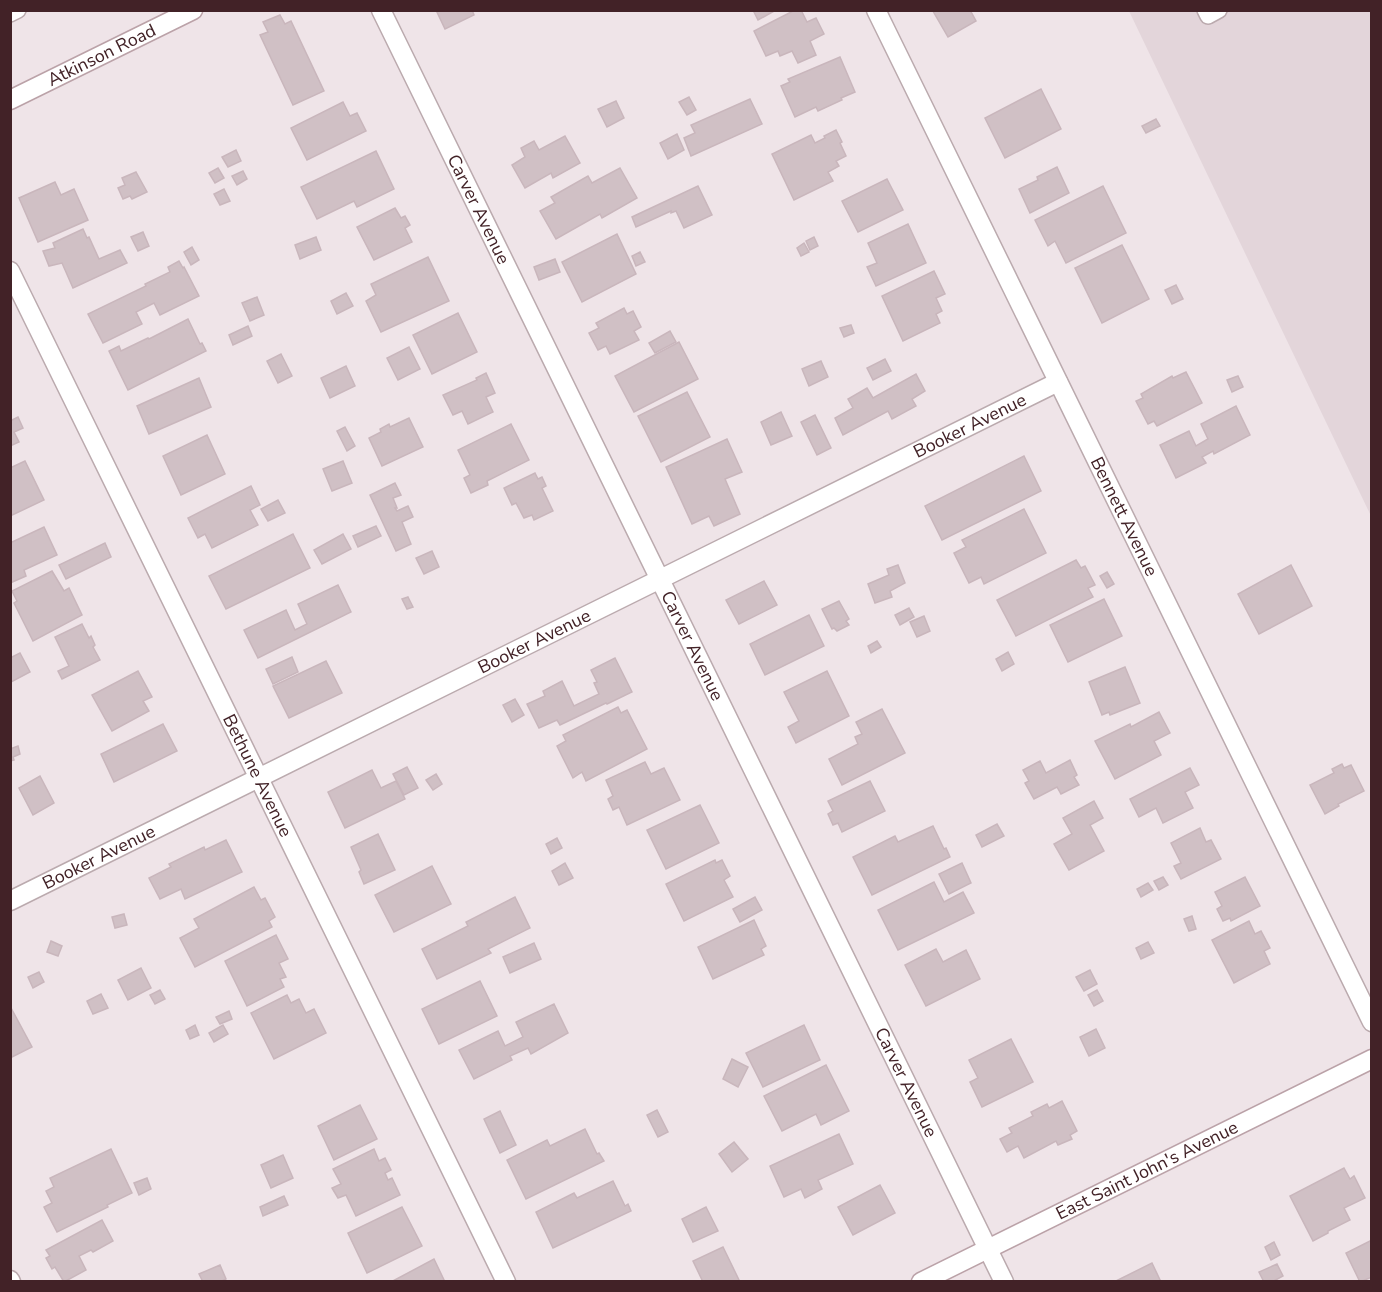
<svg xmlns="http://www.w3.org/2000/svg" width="1382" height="1292" viewBox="0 0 1382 1292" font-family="'Nunito Sans',sans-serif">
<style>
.built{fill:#e3d5da}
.building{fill:#d0c0c5;stroke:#c9b6bc;stroke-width:1.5}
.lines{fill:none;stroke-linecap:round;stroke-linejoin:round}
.lane-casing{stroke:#bbaaae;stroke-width:18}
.street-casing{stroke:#bbaaae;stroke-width:21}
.secondary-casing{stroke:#bba2a8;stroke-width:21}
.lane{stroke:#fff;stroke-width:15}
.street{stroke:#fff;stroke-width:18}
.secondary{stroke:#fff;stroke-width:18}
.labels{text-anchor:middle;stroke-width:4.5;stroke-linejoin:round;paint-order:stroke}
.street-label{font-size:18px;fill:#422227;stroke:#fbf5f7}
</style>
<rect width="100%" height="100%" fill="#efe4e8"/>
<path class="built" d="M1129,11H1371V516Z"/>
<g class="building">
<path d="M436,10H472L474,15L445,29Z"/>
<path d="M753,10H776L758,20Z"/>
<path d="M795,10H801L807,22L816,18L824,34L810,41L816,55L798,63L792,51L780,56L778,51L766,56L754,31Z"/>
<path d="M934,10H970L976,21L948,37L933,11Z"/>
<path d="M280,15L285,24L291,21L324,91L293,105L260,35L268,32L263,22Z"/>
<path d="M840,57L855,92L841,98L842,100L818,111L816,107L795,117L781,86L790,82L788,79Z"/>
<path d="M1041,89L1061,129L1005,158L985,118Z"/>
<path d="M689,97L696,110L687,115L679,102Z"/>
<path d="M750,99L762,124L691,156L684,138L695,133L691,125Z"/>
<path d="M616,101L624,118L607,127L598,109Z"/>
<path d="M343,102L350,116L357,113L366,131L307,160L291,128Z"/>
<path d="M1156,119L1160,126L1146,133L1142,126Z"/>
<path d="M836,130L842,142L840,143L846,156L836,161L839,166L828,172L833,181L794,200L772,154L811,135L815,143L825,138L824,136Z"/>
<path d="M677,134L684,150L668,159L660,143Z"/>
<path d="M565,136L580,163L553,178L551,173L525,188L512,165L525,157L521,148L534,141L539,150Z"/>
<path d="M236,150L241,161L228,167L222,157Z"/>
<path d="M376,151L394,189L357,207L354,201L317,219L301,187Z"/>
<path d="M1057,167L1069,193L1030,213L1019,189L1038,180L1037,177Z"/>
<path d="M218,168L224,178L215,183L209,173Z"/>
<path d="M620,168L637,198L602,218L600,214L556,239L540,211L555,203L551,197L588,176L592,183Z"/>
<path d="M243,171L247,179L237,185L232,176Z"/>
<path d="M136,172L147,192L132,199L130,196L123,199L118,188L125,185L122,178Z"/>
<path d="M887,179L903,210L858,232L842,201Z"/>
<path d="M55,182L61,195L74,189L88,220L38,242L19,198Z"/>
<path d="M698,186L712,215L684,228L676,211L671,213V211L636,227L632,217Z"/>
<path d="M1103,186L1126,233L1066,263L1055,241L1048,246L1035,220Z"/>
<path d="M224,189L230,201L220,205L214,194Z"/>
<path d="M395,208L401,218L405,216L410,225L405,228L412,242L374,260L357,227Z"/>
<path d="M908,224L926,263L876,286L867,267L877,263L868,243Z"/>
<path d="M83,229L87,238L89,237L99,259L120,250L127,263L73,288L62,263L49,266L43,251L55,248L53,243Z"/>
<path d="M143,232L149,246L138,251L131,237Z"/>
<path d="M617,234L636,274L582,302L562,262Z"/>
<path d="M316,237L321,250L300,259L295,245Z"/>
<path d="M814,237L818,246L810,250L806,241Z"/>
<path d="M804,243L809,252L801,256L797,248Z"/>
<path d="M1122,245L1149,299L1102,323L1075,268Z"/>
<path d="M192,247L199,260L191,265L184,252Z"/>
<path d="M640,252L645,262L636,266L632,256Z"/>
<path d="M428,257L449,301L381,332L366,301L376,295L371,284Z"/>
<path d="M555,259L560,272L539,280L534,267Z"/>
<path d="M179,261L183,268L184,267L199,296L160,315L154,303L136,312L142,324L103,343L88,314L146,286L145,284L170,272L168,267Z"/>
<path d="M934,271L945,294L936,298L942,311L936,314L940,323L903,341L882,296Z"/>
<path d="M1176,285L1183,299L1172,304L1165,290Z"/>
<path d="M346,293L353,306L337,314L331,301Z"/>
<path d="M257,297L264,315L250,321L242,303Z"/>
<path d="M624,308L627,314L633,311L641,327L634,331L639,340L610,354L606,346L598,350L589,333L599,328L596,323Z"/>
<path d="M458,313L477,352L432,374L413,335Z"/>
<path d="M188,319L200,344L202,343L206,351L128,390L109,351L119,346L121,351L148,338L149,339Z"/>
<path d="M851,325L854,333L844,337L840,328Z"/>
<path d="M248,326L252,336L233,345L229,335Z"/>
<path d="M670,331L676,342L655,353L649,343Z"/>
<path d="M679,342L698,379L634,412L615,376Z"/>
<path d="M409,347L420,369L398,380L387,358Z"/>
<path d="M281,354L292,376L278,383L267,361Z"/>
<path d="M885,359L891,371L873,380L867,368Z"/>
<path d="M821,361L828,377L809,386L802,369Z"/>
<path d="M346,366L355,386L330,398L321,378Z"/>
<path d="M1186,372L1202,403L1157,426L1154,421L1148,424L1136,401L1143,398L1141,394L1172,376L1173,378Z"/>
<path d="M486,373L495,393L486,397L493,412L468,424L462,411L453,415L443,395L477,380L476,378Z"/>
<path d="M916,374L925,391L912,399L916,406L892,419L888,411L843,435L835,418L853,408L848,399L867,388L873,398Z"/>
<path d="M1238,376L1243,387L1232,392L1227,380Z"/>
<path d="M199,378L211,407L149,434L137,406Z"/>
<path d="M687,392L710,437L661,462L638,416Z"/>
<path d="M1236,406L1250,435L1214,454L1213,451L1202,457L1206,463L1176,478L1160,445L1189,431L1196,446L1208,439L1201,424Z"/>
<path d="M781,412L792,436L771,445L761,422Z"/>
<path d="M815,415L831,448L817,455L801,422Z"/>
<path d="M18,417L23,428L14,432L19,442L10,446V421Z"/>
<path d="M409,418L423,447L382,466L369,438L381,432L380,429L389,424L390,427Z"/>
<path d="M511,424L529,460L487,481L488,485L471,493L464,478L470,475L458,450Z"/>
<path d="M345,427L355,446L347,451L337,431Z"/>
<path d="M207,435L225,474L181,495L163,456Z"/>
<path d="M727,439L742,472L725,479L740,514L714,526L709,516L692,524L666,467Z"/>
<path d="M1024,456L1041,491L942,540L925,506Z"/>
<path d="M25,461L44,500L10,516V468Z"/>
<path d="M343,461L352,483L332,491L323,469Z"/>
<path d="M535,473L538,479L542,477L546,486L542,488L553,511L534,520L532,515L524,518L516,503L512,505L504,488Z"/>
<path d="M395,483L401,495L393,498L397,508H395L397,511L408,506L413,517L402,522L411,544L396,551L370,495Z"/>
<path d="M251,486L260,505L250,510L258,525L212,548L205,534L198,538L188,518Z"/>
<path d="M278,500L285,513L268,521L261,509Z"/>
<path d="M1024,509L1046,553L984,584L981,577L969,583L954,553L966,547L962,540Z"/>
<path d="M376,526L381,536L358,547L353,536Z"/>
<path d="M44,527L57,555L24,570L26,576L10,583V543Z"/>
<path d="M293,534L310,568L226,609L209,576Z"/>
<path d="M343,534L351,549L322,564L314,550Z"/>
<path d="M105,543L111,557L66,579L59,565Z"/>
<path d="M432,551L439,567L424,574L416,558Z"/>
<path d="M1076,560L1081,568L1085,566L1095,585L1088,588L1093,597L1016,636L997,600Z"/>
<path d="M898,565L905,583L890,591L892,597L875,603L868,584L889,575L887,569Z"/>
<path d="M1291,565L1312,606L1259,634L1238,594Z"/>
<path d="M52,571L64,591L69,588L82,615L33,641L14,603L17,601L12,591Z"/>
<path d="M1107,572L1114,584L1107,588L1100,576Z"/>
<path d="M764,581L777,605L739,624L726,600Z"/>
<path d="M338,585L351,612L258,658L244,630L286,610L295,630L307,624L298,604Z"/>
<path d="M408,597L413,607L407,609L402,599Z"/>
<path d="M1104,599L1122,636L1068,662L1050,625Z"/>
<path d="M839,601L849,619L846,621L849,625L837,631L834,628L832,629L822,609Z"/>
<path d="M909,608L914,617L900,625L895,615Z"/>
<path d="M809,615L824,646L765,675L750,644Z"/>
<path d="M924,616L930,631L917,637L910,622Z"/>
<path d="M82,624L89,638L91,636L95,645L93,647L100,660L62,679L58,671L69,666L55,637Z"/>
<path d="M877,641L881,647L871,653L868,646Z"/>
<path d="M1008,652L1014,664L1002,671L996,659Z"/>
<path d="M20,653L30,672L11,682L10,658Z"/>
<path d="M292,657L298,672L273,684L266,669Z"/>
<path d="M615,658L632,692L607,704L606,703L560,725L557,720L539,728L527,704L545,696L543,691L562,681L574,706L599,694L594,683L597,682L591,670Z"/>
<path d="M326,661L342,693L289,718L273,686Z"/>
<path d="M1125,667L1140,703L1110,715L1109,712L1102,715L1089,682Z"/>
<path d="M138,671L152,697L143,701L149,711L112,731L92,695Z"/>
<path d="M827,671L849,716L796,743L788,727L799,721L784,692Z"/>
<path d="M515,699L524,715L512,722L503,705Z"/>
<path d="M618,707L621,713L627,710L647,749L586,781L582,772L573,778L557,746L566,741L563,735Z"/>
<path d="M882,709L905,753L842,785L829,759L858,744L855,737L862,734L856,722Z"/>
<path d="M1159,712L1170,733L1154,741L1161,755L1115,779L1095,741L1130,724L1131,727Z"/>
<path d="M163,724L177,751L114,782L101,754Z"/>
<path d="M18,746L20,754L13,757L14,760L10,761V749Z"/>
<path d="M1070,760L1077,775L1074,777L1079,785L1061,794L1057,787L1034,799L1025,783L1029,781L1023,770L1040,761L1046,773Z"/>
<path d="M645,762L651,774L664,768L680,800L627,825L619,807L613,810L608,799L613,796L606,780Z"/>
<path d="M1342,764L1344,768L1351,765L1364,791L1338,804L1339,806L1325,814L1310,785L1334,773L1332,769Z"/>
<path d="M407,767L418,788L404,795L393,774Z"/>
<path d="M1190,768L1199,785L1185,792L1193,808L1163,823L1156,808L1139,817L1130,799Z"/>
<path d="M372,770L381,788L396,781L405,799L345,828L328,792Z"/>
<path d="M436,774L442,784L433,790L426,780Z"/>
<path d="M40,776L54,803L33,815L19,788Z"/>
<path d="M870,781L885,811L842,832L838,823L833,825L828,814L833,811L828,801Z"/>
<path d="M1094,801L1103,818L1090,825L1104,851L1069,870L1054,844L1072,834L1063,818Z"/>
<path d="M700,805L719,843L666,869L647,830Z"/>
<path d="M997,824L1004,836L982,847L976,835Z"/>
<path d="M933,826L944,849L946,848L950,857L872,895L853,857L895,836L898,842Z"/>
<path d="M1200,828L1206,842L1211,840L1221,859L1181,879L1174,866L1181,863L1171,843Z"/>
<path d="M378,834L395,870L364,884L359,872L361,870L351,847Z"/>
<path d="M557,838L562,848L551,854L546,844Z"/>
<path d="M226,840L242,872L185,899L181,889L160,899L149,878L171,867L169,864L204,847L205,850Z"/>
<path d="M715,860L716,863L722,860L730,876L724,880L733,897L684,921L666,884Z"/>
<path d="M565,863L573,878L559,885L552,871Z"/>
<path d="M962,863L971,883L949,894L939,874Z"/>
<path d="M432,866L451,904L394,932L375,895Z"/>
<path d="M1163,877L1168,885L1159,890L1154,881Z"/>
<path d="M1245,877L1260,906L1231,921L1230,918L1223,921L1217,909L1222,906L1215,892Z"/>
<path d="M934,882L944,902L963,892L974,913L898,950L878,910Z"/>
<path d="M1148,883L1153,890L1141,897L1137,889Z"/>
<path d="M254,887L261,900L265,898L275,917L269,921L272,927L195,967L180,938L199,928L194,919Z"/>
<path d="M515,897L530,928L488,949L491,953L437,979L422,949L468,926L466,922Z"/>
<path d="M755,897L762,910L740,922L733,909Z"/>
<path d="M124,914L127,925L115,928L112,917Z"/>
<path d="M1192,916L1196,929L1189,931L1184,919Z"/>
<path d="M754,920L766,946L761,949L764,955L713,979L698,947Z"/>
<path d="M1249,921L1255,934L1261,931L1270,948L1264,951L1270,964L1234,983L1212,940Z"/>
<path d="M276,935L288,959L279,963L286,977L280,979L284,987L247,1006L225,961Z"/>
<path d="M51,941L62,946L58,956L47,952Z"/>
<path d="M1148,942L1154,953L1141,959L1136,948Z"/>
<path d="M534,943L541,959L510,973L503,957Z"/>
<path d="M936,949L943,962L966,950L980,979L926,1006L905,965Z"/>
<path d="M141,968L151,988L128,1000L118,980Z"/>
<path d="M1090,970L1097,984L1084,991L1076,977Z"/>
<path d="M39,972L44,982L33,988L28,977Z"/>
<path d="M480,981L497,1016L439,1044L422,1009Z"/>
<path d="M160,990L165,999L155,1004L150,995Z"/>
<path d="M1097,990L1103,1001L1094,1006L1088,995Z"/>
<path d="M101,994L108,1008L93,1014L87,1001Z"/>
<path d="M287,995L291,1003L299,999L306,1013L314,1009L326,1033L274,1059L251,1013Z"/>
<path d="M554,1004L568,1033L531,1054L528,1048L510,1056L512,1060L474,1079L459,1050L498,1031L505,1046L523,1037L516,1022Z"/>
<path d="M10,1006L32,1047L10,1058Z"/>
<path d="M229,1011L232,1019L220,1024L216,1017Z"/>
<path d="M195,1025L199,1035L190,1039L186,1030Z"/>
<path d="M223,1025L228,1034L214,1042L209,1033Z"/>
<path d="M804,1025L820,1060L763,1087L746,1053Z"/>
<path d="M1096,1029L1105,1048L1089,1056L1080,1037Z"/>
<path d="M1011,1039L1033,1082L982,1107L970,1082L978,1078L969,1060Z"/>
<path d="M732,1059L748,1067L738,1087L723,1079Z"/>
<path d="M826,1065L849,1111L821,1125L816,1114L782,1131L764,1096Z"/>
<path d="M1062,1101L1077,1131L1070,1135L1072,1139L1058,1145L1056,1141L1024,1158L1018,1146L1007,1152L1000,1139L1012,1133L1009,1128L1033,1116L1031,1112L1047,1104L1049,1108Z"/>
<path d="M360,1105L377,1139L334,1160L318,1126Z"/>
<path d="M657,1110L668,1132L658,1137L647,1115Z"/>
<path d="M500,1111L516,1145L500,1153L484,1119Z"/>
<path d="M585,1129L597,1154L599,1153L604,1161L526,1199L507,1160L547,1140L550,1146Z"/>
<path d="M839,1134L853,1164L818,1180L822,1189L805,1198L801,1189L784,1197L770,1166Z"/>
<path d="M734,1142L748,1159L732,1172L719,1154Z"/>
<path d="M111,1149L132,1193L107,1205L108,1207L57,1232L44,1207L52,1203L46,1191L54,1187L50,1178Z"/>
<path d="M374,1149L379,1161L385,1158L391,1170L385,1173L388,1180L392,1178L400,1195L356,1216L346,1195L338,1198L332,1188L341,1184L333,1169Z"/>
<path d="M283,1155L293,1178L271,1188L261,1165Z"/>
<path d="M1344,1168L1350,1179L1354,1176L1365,1198L1344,1208L1350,1220L1328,1231V1233L1313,1241L1290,1196Z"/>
<path d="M147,1178L151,1189L139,1195L134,1183Z"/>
<path d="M613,1181L625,1206L628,1204L631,1211L553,1248L536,1212L574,1193L577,1198Z"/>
<path d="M880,1185L895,1213L853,1235L838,1207Z"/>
<path d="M284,1196L288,1205L263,1216L260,1207Z"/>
<path d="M402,1207L422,1246L367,1273L348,1233Z"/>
<path d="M706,1207L718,1231L693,1242L682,1219Z"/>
<path d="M102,1220L113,1241L93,1252L91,1250L79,1256L86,1270L64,1282L55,1267L52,1269L46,1258L50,1256L46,1250Z"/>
<path d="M1372,1240V1277L1360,1282L1346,1253Z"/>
<path d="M1274,1242L1280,1255L1271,1260L1265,1247Z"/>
<path d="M723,1247L740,1282H703L693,1261Z"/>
<path d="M434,1259L445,1282H391Z"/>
<path d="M1152,1263L1161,1282H1114Z"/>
<path d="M1277,1264L1283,1276L1272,1282H1264L1259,1272Z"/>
<path d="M220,1265L226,1279L220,1282H203L199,1274Z"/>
</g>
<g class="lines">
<g class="lane-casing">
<g id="lane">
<path d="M1205,10L1208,16L1219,10"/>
<path d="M10,14L18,10"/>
</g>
</g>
<g class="street-casing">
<g id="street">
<path id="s1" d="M381,10L1004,1282"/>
<path id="s2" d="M876,10L1372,1022"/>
<path id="s3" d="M10,271L506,1282"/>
<path id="s4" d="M10,901L1058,382"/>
<path d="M10,1280L11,1282"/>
</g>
</g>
<g class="secondary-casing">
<g id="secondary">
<path id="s5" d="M10,100L193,10"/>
<path id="s6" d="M921,1282L1372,1059"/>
</g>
</g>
<use href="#lane" class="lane"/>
<use href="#street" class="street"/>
<use href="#secondary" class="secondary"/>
</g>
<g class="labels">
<g class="street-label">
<text dy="6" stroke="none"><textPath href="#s5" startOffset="102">Atkinson Road</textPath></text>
<text dy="6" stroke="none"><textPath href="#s1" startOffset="222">Carver Avenue</textPath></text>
<text dy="6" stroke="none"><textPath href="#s4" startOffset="1071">Booker Avenue</textPath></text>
<text dy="6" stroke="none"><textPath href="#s2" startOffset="564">Bennett Avenue</textPath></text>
<text dy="6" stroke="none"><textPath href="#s4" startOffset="585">Booker Avenue</textPath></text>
<text dy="6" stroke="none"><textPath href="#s1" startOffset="708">Carver Avenue</textPath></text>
<text dy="6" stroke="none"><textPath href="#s3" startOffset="562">Bethune Avenue</textPath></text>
<text dy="6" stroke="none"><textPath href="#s4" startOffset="99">Booker Avenue</textPath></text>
<text dy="6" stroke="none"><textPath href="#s1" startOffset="1194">Carver Avenue</textPath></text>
<text dy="6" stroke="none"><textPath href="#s6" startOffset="252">East Saint John's Avenue</textPath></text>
</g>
</g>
<rect width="1382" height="1292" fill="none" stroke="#422227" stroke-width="24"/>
</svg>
